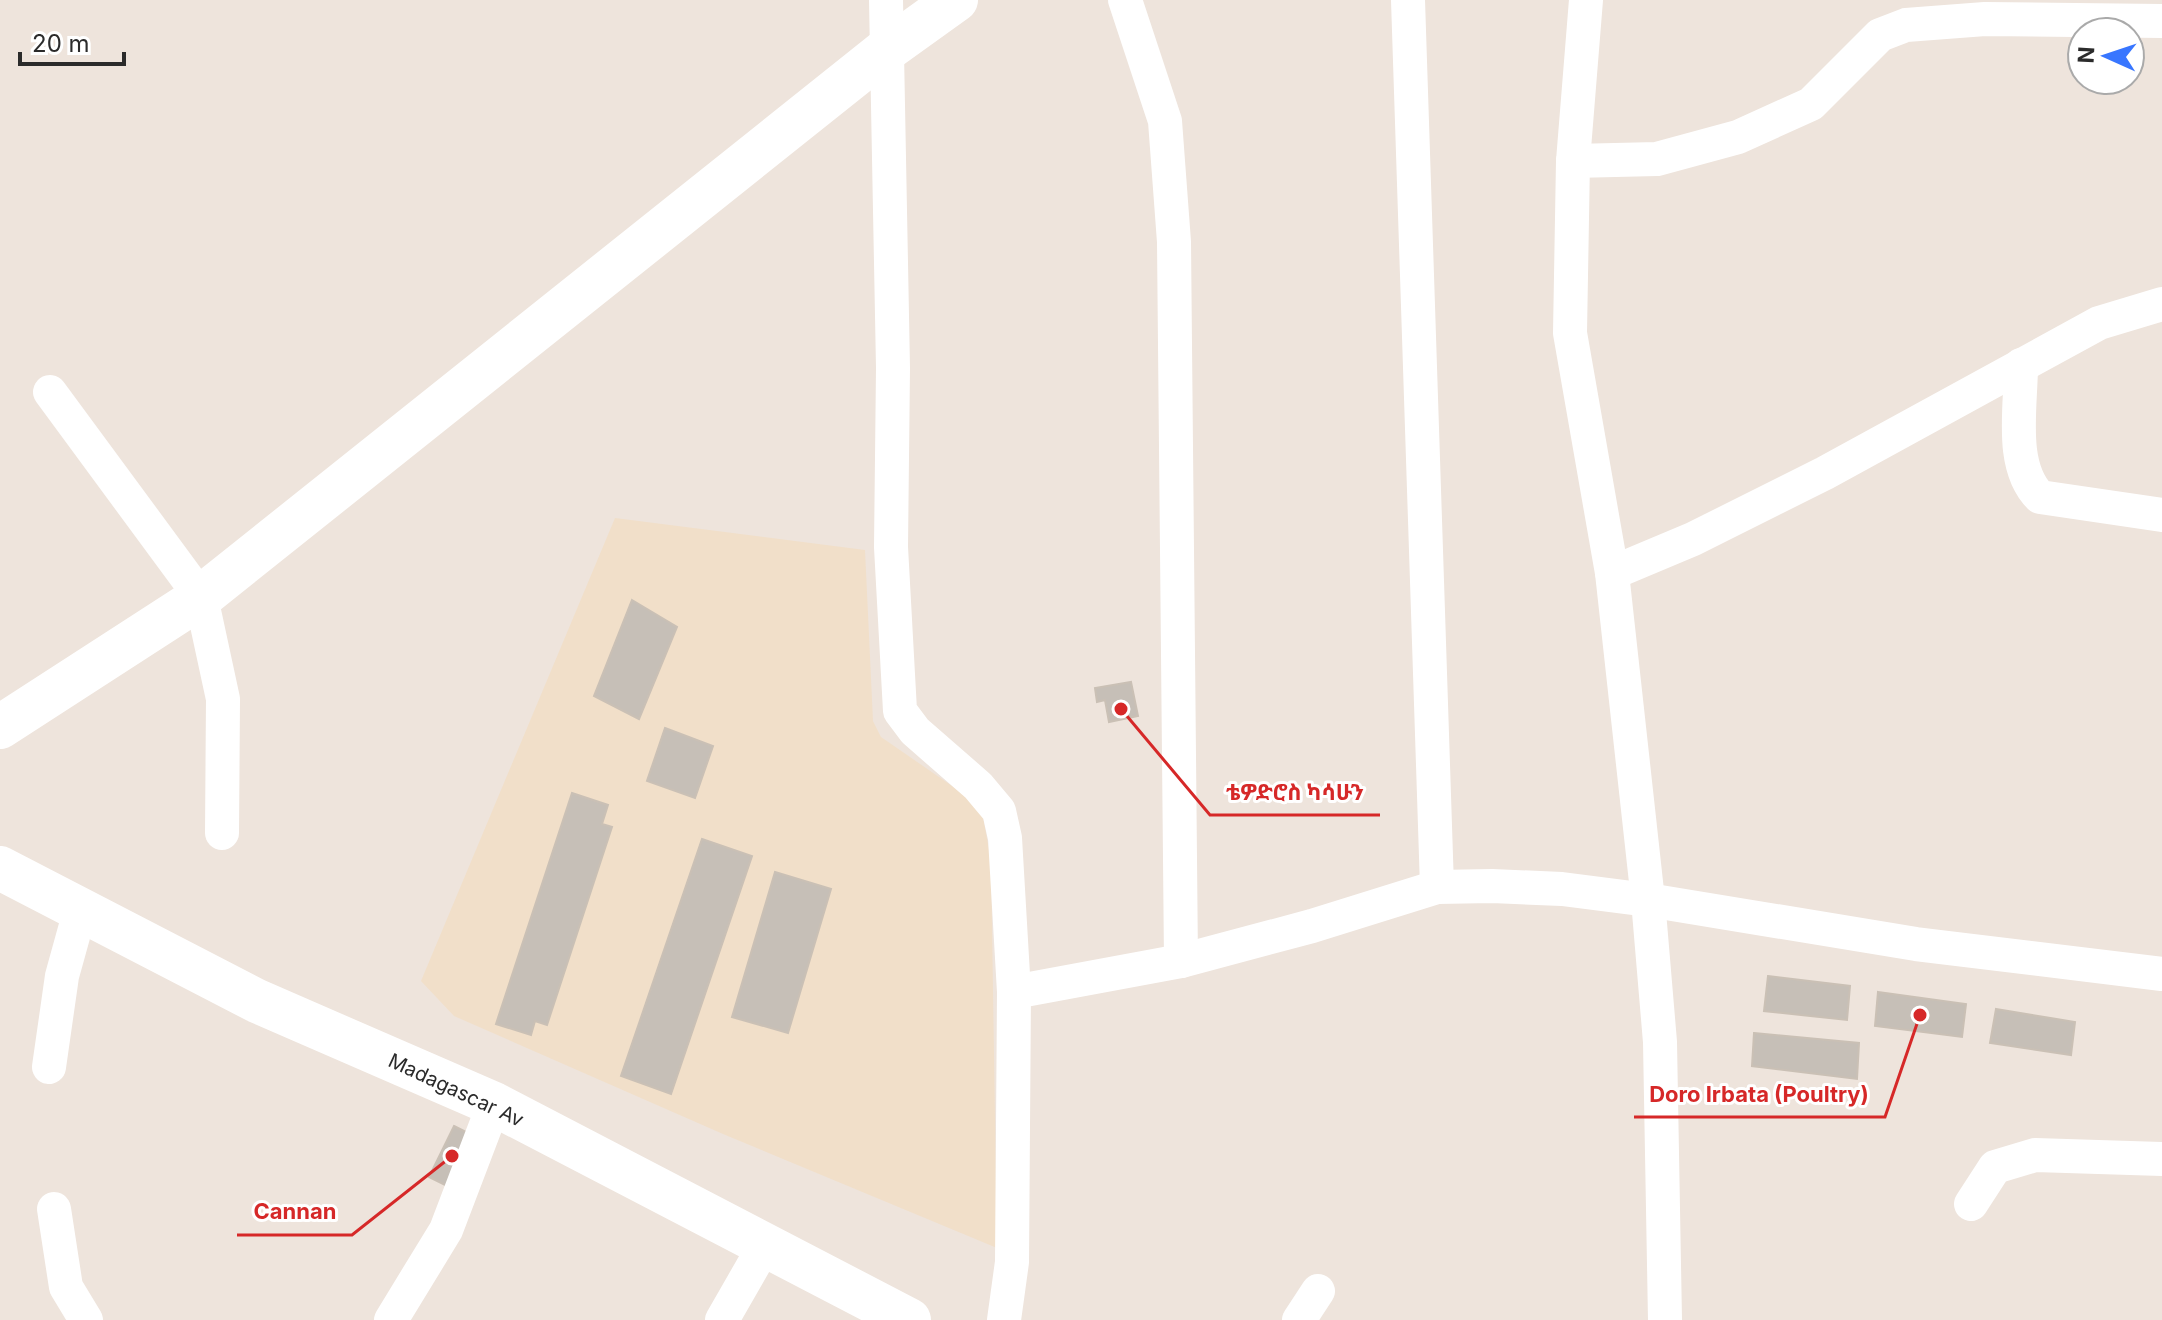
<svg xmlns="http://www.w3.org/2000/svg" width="2162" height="1320" viewBox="0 0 2162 1320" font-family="Inter,'Noto Sans Ethiopic',sans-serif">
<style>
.education{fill:#f1dfc9}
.building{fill:#c6bfb7;stroke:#cac0b5;stroke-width:2}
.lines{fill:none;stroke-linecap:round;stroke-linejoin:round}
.minor{stroke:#fff;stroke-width:34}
.secondary{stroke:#fff;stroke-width:44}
.labels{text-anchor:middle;stroke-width:6;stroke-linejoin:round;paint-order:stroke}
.street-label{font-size:20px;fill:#2b2b2b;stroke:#fff}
.leader{fill:none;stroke:#d62828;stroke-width:3}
.callout-dot{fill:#d62828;stroke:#fff;stroke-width:3}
.callout-label{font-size:22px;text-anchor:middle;font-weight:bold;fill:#d62828;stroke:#fff;stroke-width:6;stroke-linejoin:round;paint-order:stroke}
</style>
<rect width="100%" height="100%" fill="#eee4dc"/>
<path class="education" d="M615,518L865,550L873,721L881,737L981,806L991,861L997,1248L723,1134L454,1016L421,981Z"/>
<g class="building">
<path d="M632,600L677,627L639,719L594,696Z"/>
<path d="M1131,682L1138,716L1109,722L1105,700L1097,702L1095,688Z"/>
<path d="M665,728L713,746L695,798L647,781Z"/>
<path d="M572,793L608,805L602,824L612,827L547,1025L535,1021L531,1035L496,1024Z"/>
<path d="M702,839L752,856L671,1094L621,1076Z"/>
<path d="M775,872L831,889L788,1033L732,1017Z"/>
<path d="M1768,976L1850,986L1847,1020L1764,1011Z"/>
<path d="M1878,992L1966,1004L1962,1037L1875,1026Z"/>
<path d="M1996,1009L2075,1022L2071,1055L1990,1043Z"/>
<path d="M1754,1033L1859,1043L1857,1079L1752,1066Z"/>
<path d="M454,1126L474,1136L449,1187L429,1177Z"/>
</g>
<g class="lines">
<g class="minor">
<path d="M886,0L893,368L891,547L900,711L915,731L978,786L999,811L1005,838L1014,992L1012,1262L1004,1320"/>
<path d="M1125,0L1165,121L1174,242L1181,961"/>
<path d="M1408,0L1437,887"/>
<path d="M1586,0L1573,161L1570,333L1612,573L1648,900L1660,1042L1665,1320"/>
<path d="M1573,161L1657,159L1738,137L1811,104L1880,35L1906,25L1985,19L2162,21"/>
<path d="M2021,365C2021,407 2009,466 2040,497L2162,515"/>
<path d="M50,392L201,597L223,699L222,833"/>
<path d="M1612,573L1693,539L1825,473L2099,323L2162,304"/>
<path d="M1014,992L1181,961L1312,926L1437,887L1492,886L1562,889L1648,900L1916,944L2162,974"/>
<path d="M49,1067L62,976L80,911"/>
<path d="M1971,1204L1995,1167L2035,1155L2162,1159"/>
<path d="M54,1209L66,1287L86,1320"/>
<path d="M391,1320L446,1230L494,1104"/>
<path d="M722,1320L765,1245"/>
<path d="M1299,1320L1318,1291"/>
</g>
<g class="secondary">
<path d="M0,727L201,597L885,51L956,0"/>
<path d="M0,868L257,1001L494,1104L909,1320"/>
</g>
</g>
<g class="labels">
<g class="street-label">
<text transform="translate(456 1090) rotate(25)" y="7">Madagascar Av</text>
</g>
</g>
<path class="leader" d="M1121 709L1210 815H1380M1920 1015L1885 1117H1634M452 1156L352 1235H237"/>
<g class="callout-dot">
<circle cx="1121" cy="709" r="8"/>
<circle cx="1920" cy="1015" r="8"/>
<circle cx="452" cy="1156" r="8"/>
</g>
<g class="callout-label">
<text x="1295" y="800">ቴዎድሮስ ካሳሁን</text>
<text x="1759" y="1102">Doro Irbata (Poultry)</text>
<text x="295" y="1219">Cannan</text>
</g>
<g transform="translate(2106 56) rotate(273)"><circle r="38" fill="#ffffff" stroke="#aaaaaa" stroke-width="2"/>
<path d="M0-6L14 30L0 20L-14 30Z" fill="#3876ff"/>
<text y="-12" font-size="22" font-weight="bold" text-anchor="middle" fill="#2b2b2b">N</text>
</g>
<path d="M20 52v12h104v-12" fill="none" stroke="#2b2b2b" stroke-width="4"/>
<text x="32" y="52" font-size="24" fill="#2b2b2b" stroke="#ffffff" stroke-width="6" paint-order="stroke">20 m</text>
</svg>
